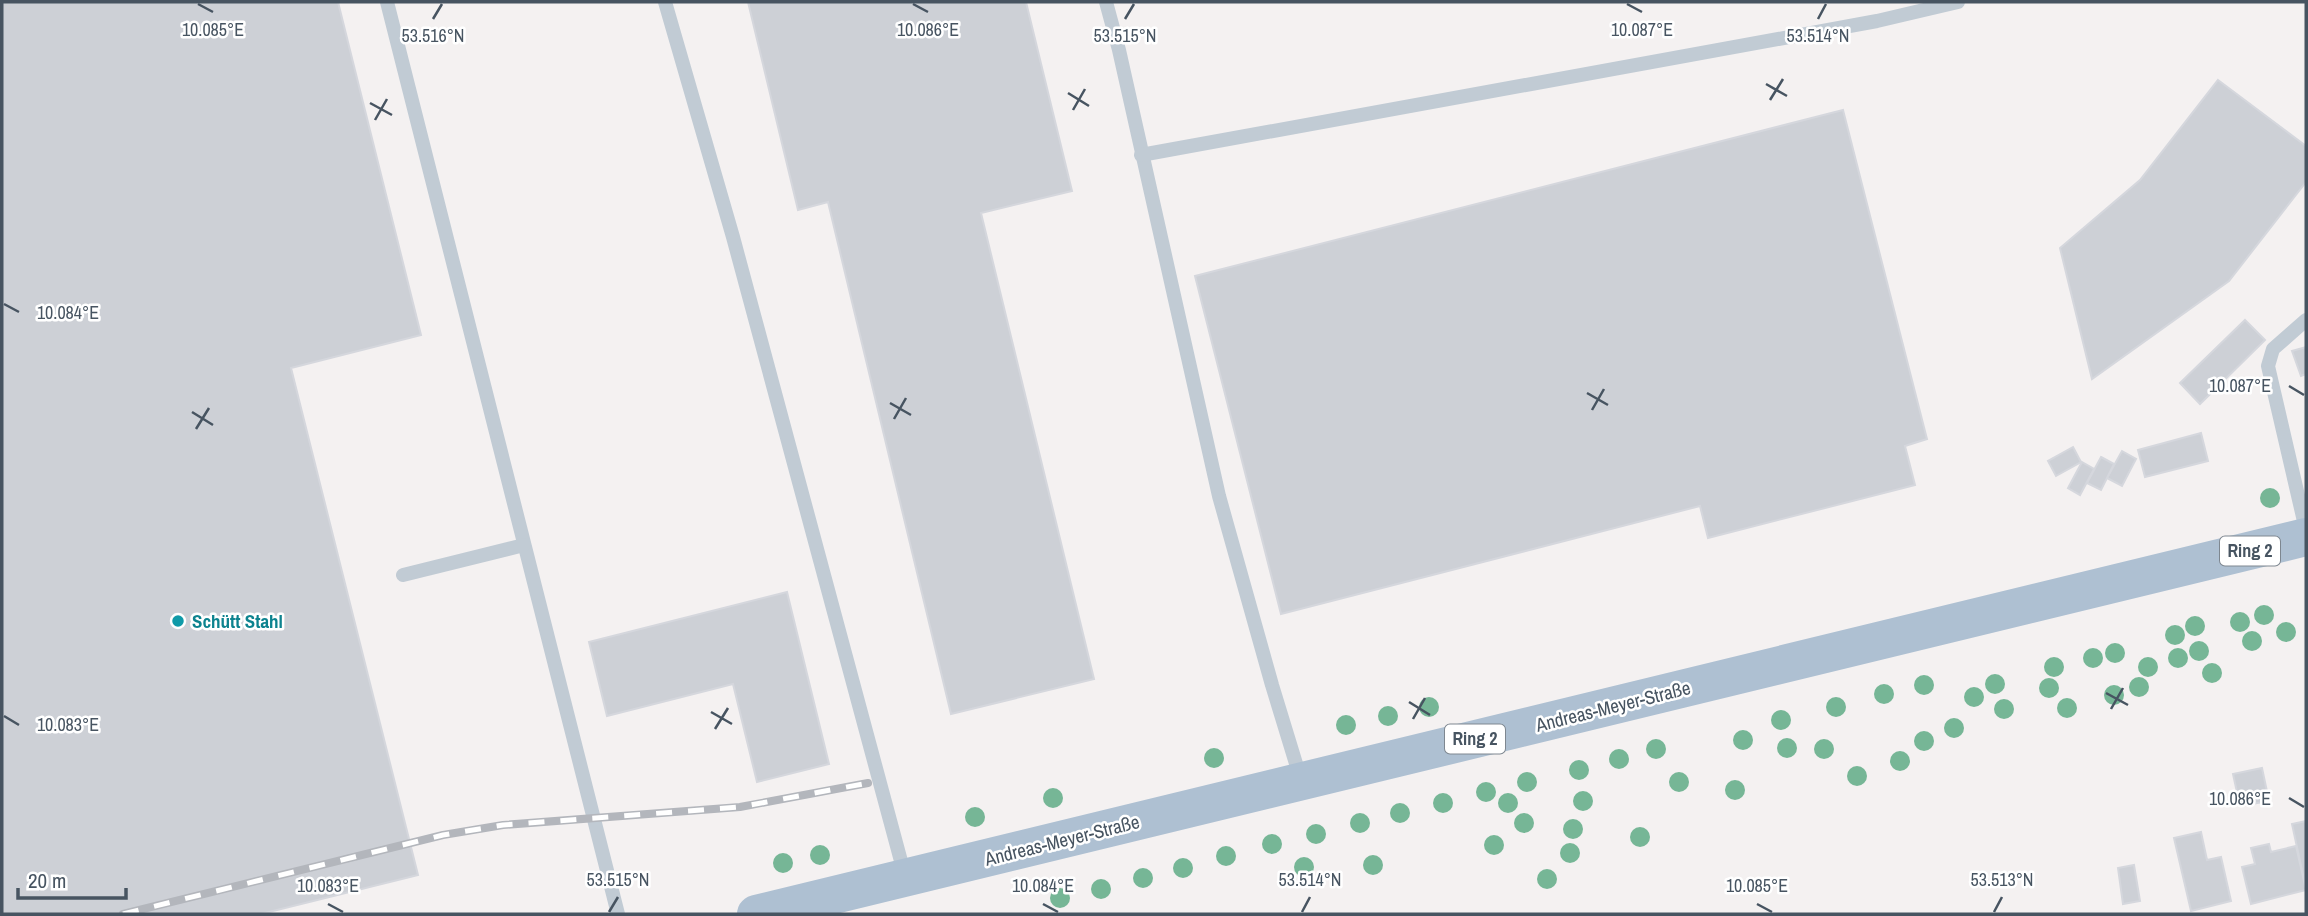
<svg xmlns="http://www.w3.org/2000/svg" width="2308" height="916" viewBox="0 0 2308 916" font-family="'Archivo Narrow',sans-serif">
<style>
.building{fill:#cdd0d6;stroke:#d5d7dd;stroke-width:2}
.lines{fill:none;stroke-linecap:round;stroke-linejoin:round}
.lane{stroke:#c1cbd4;stroke-width:14}
.primary{stroke:#aec0d2;stroke-width:38}
.rail-casing{stroke:#b3b6bc;stroke-width:8}
.rail{stroke:#fff;stroke-width:5;stroke-dasharray:16;stroke-linecap:butt}
.tree{fill:#76b696}
.ticks{fill:none;stroke:#475461;stroke-width:2.5}
.culture-dot{fill:#0f9aa8;stroke:#fff;stroke-width:2.5}
.labels{text-anchor:middle;stroke-width:5;stroke-linejoin:round;paint-order:stroke}
.shield{fill:#fff;stroke:#7e8790;stroke-width:2}
.shield-label{font-size:18px;font-weight:bold;fill:#475461}
.culture-label{font-size:19px;font-weight:bold;fill:#0d838f;stroke:#fff;text-anchor:start}
.street-label{font-size:19px;fill:#475461;stroke:#fff}
.ticks-label{font-size:18px;text-anchor:middle;fill:#475461;stroke:#fff;stroke-width:5;stroke-linejoin:round;paint-order:stroke}
</style>
<rect width="100%" height="100%" fill="#f4f1f1"/>
<g class="building">
<path d="M2,2H338L421,335L291,368L418,875L261,914H2Z"/>
<path d="M748,2H1026L1072,191L981,213L1094,679L951,714L828,202L798,210Z"/>
<path d="M2218,80L2306,146V182L2229,281L2092,379L2060,248L2140,180Z"/>
<path d="M1843,110L1927,439L1905,446L1915,485L1708,538L1700,506L1281,614L1195,276Z"/>
<path d="M2245,320L2265,340L2200,404L2180,383Z"/>
<path d="M2306,347V374L2301,376L2292,351Z"/>
<path d="M2201,433L2208,461L2145,477L2138,450Z"/>
<path d="M2073,447L2081,462L2056,476L2048,461Z"/>
<path d="M2122,451L2136,459L2122,486L2107,478Z"/>
<path d="M2101,457L2114,464L2101,490L2087,483Z"/>
<path d="M2082,462L2094,469L2080,495L2068,488Z"/>
<path d="M787,592L829,764L757,782L733,684L607,716L589,642Z"/>
<path d="M2262,768L2269,801L2240,806L2233,774Z"/>
<path d="M2306,821V889L2292,824Z"/>
<path d="M2201,832L2207,860L2221,857L2231,901L2191,911L2174,838Z"/>
<path d="M2269,844L2271,852L2296,846L2306,890L2251,904L2242,867L2255,864L2251,848Z"/>
<path d="M2134,865L2140,901L2123,904L2118,868Z"/>
</g>
<g class="lines">
<g class="lane">
<path d="M387,2L618,914"/>
<path d="M665,2L733,237L905,876"/>
<path d="M1106,2L1119,50L1219,496L1272,685L1301,780"/>
<path d="M1141,155L1877,21L1958,2"/>
<path d="M2306,320L2273,349L2268,366L2306,530"/>
<path d="M403,575L524,545"/>
</g>
<path class="primary" d="M756,914L2306,537"/>
<g class="rail-casing">
<path id="rail" d="M123,914L443,835L503,825L740,807L868,783"/>
</g>
<use href="#rail" class="rail"/>
</g>
<g class="tree">
<circle cx="2270" cy="498" r="10"/>
<circle cx="2264" cy="615" r="10"/>
<circle cx="2240" cy="622" r="10"/>
<circle cx="2195" cy="626" r="10"/>
<circle cx="2286" cy="632" r="10"/>
<circle cx="2175" cy="635" r="10"/>
<circle cx="2252" cy="641" r="10"/>
<circle cx="2199" cy="651" r="10"/>
<circle cx="2115" cy="653" r="10"/>
<circle cx="2093" cy="658" r="10"/>
<circle cx="2178" cy="658" r="10"/>
<circle cx="2054" cy="667" r="10"/>
<circle cx="2148" cy="667" r="10"/>
<circle cx="2212" cy="673" r="10"/>
<circle cx="1995" cy="684" r="10"/>
<circle cx="1924" cy="685" r="10"/>
<circle cx="2139" cy="687" r="10"/>
<circle cx="2049" cy="688" r="10"/>
<circle cx="1884" cy="694" r="10"/>
<circle cx="2114" cy="695" r="10"/>
<circle cx="1974" cy="697" r="10"/>
<circle cx="1429" cy="707" r="10"/>
<circle cx="1836" cy="707" r="10"/>
<circle cx="2067" cy="708" r="10"/>
<circle cx="2004" cy="709" r="10"/>
<circle cx="1388" cy="716" r="10"/>
<circle cx="1781" cy="720" r="10"/>
<circle cx="1346" cy="725" r="10"/>
<circle cx="1954" cy="728" r="10"/>
<circle cx="1743" cy="740" r="10"/>
<circle cx="1924" cy="741" r="10"/>
<circle cx="1787" cy="748" r="10"/>
<circle cx="1656" cy="749" r="10"/>
<circle cx="1824" cy="749" r="10"/>
<circle cx="1214" cy="758" r="10"/>
<circle cx="1619" cy="759" r="10"/>
<circle cx="1900" cy="761" r="10"/>
<circle cx="1579" cy="770" r="10"/>
<circle cx="1857" cy="776" r="10"/>
<circle cx="1527" cy="782" r="10"/>
<circle cx="1679" cy="782" r="10"/>
<circle cx="1735" cy="790" r="10"/>
<circle cx="1486" cy="792" r="10"/>
<circle cx="1053" cy="798" r="10"/>
<circle cx="1583" cy="801" r="10"/>
<circle cx="1443" cy="803" r="10"/>
<circle cx="1508" cy="803" r="10"/>
<circle cx="1400" cy="813" r="10"/>
<circle cx="975" cy="817" r="10"/>
<circle cx="1360" cy="823" r="10"/>
<circle cx="1524" cy="823" r="10"/>
<circle cx="1573" cy="829" r="10"/>
<circle cx="1316" cy="834" r="10"/>
<circle cx="1640" cy="837" r="10"/>
<circle cx="1272" cy="844" r="10"/>
<circle cx="1494" cy="845" r="10"/>
<circle cx="1570" cy="853" r="10"/>
<circle cx="820" cy="855" r="10"/>
<circle cx="1226" cy="856" r="10"/>
<circle cx="783" cy="863" r="10"/>
<circle cx="1373" cy="865" r="10"/>
<circle cx="1304" cy="867" r="10"/>
<circle cx="1183" cy="868" r="10"/>
<circle cx="1143" cy="878" r="10"/>
<circle cx="1547" cy="879" r="10"/>
<circle cx="1101" cy="889" r="10"/>
<circle cx="1060" cy="898" r="10"/>
</g>
<path class="ticks" d="M198,4L213,12M913,4L928,12M1627,4L1642,12M433,19L442,4M1125,19L1134,4M1818,19L1826,4M1766,84L1787,96M1068,93L1089,106M1770,100L1783,79M370,103L392,115M1073,110L1085,89M375,120L387,99M4,304L19,312M2289,386L2304,395M1587,393L1608,405M890,403L911,415M1592,410L1604,389M192,412L213,425M894,419L906,398M196,429L209,408M2106,693L2128,705M1409,702L1430,715M2111,709L2123,688M711,712L732,724M4,716L19,725M1413,719L1425,698M715,729L728,708M2289,798L2304,807M328,904L343,912M1043,904L1058,912M1757,904L1772,912M609,912L618,897M1302,912L1310,897M1994,912L2002,897"/>
<circle class="culture-dot" cx="178" cy="621" r="7"/>
<g class="labels">
<g class="shield">
<rect x="2220" y="536.5" width="60" height="29" rx="5"/>
<rect x="1445" y="724.5" width="60" height="29" rx="5"/>
</g>
<g class="shield-label">
<text x="2250" y="557">Ring 2</text>
<text x="1475" y="745">Ring 2</text>
</g>
<g class="culture-label">
<text x="192" y="628">Schütt Stahl</text>
</g>
<g class="street-label">
<text transform="translate(1613 706) rotate(-14)" y="7">Andreas-Meyer-Straße</text>
<text transform="translate(1062 840) rotate(-14)" y="7">Andreas-Meyer-Straße</text>
</g>
</g>
<g class="ticks-label">
<text x="213" y="36">10.085°E</text>
<text x="928" y="36">10.086°E</text>
<text x="1642" y="36">10.087°E</text>
<text x="433" y="42">53.516°N</text>
<text x="1125" y="42">53.515°N</text>
<text x="1818" y="42">53.514°N</text>
<text x="68" y="319">10.084°E</text>
<text x="2240" y="392">10.087°E</text>
<text x="68" y="731">10.083°E</text>
<text x="2240" y="805">10.086°E</text>
<text x="618" y="886">53.515°N</text>
<text x="1310" y="886">53.514°N</text>
<text x="2002" y="886">53.513°N</text>
<text x="328" y="892">10.083°E</text>
<text x="1043" y="892">10.084°E</text>
<text x="1757" y="892">10.085°E</text>
</g>
<rect width="2308" height="916" fill="none" stroke="#475461" stroke-width="7"/>
<path d="M18 888v10h108v-10" fill="none" stroke="#475461" stroke-width="3.5"/>
<text x="28" y="888" font-size="21" fill="#475461" stroke="#ffffff" stroke-width="5" paint-order="stroke">20 m</text>
</svg>
